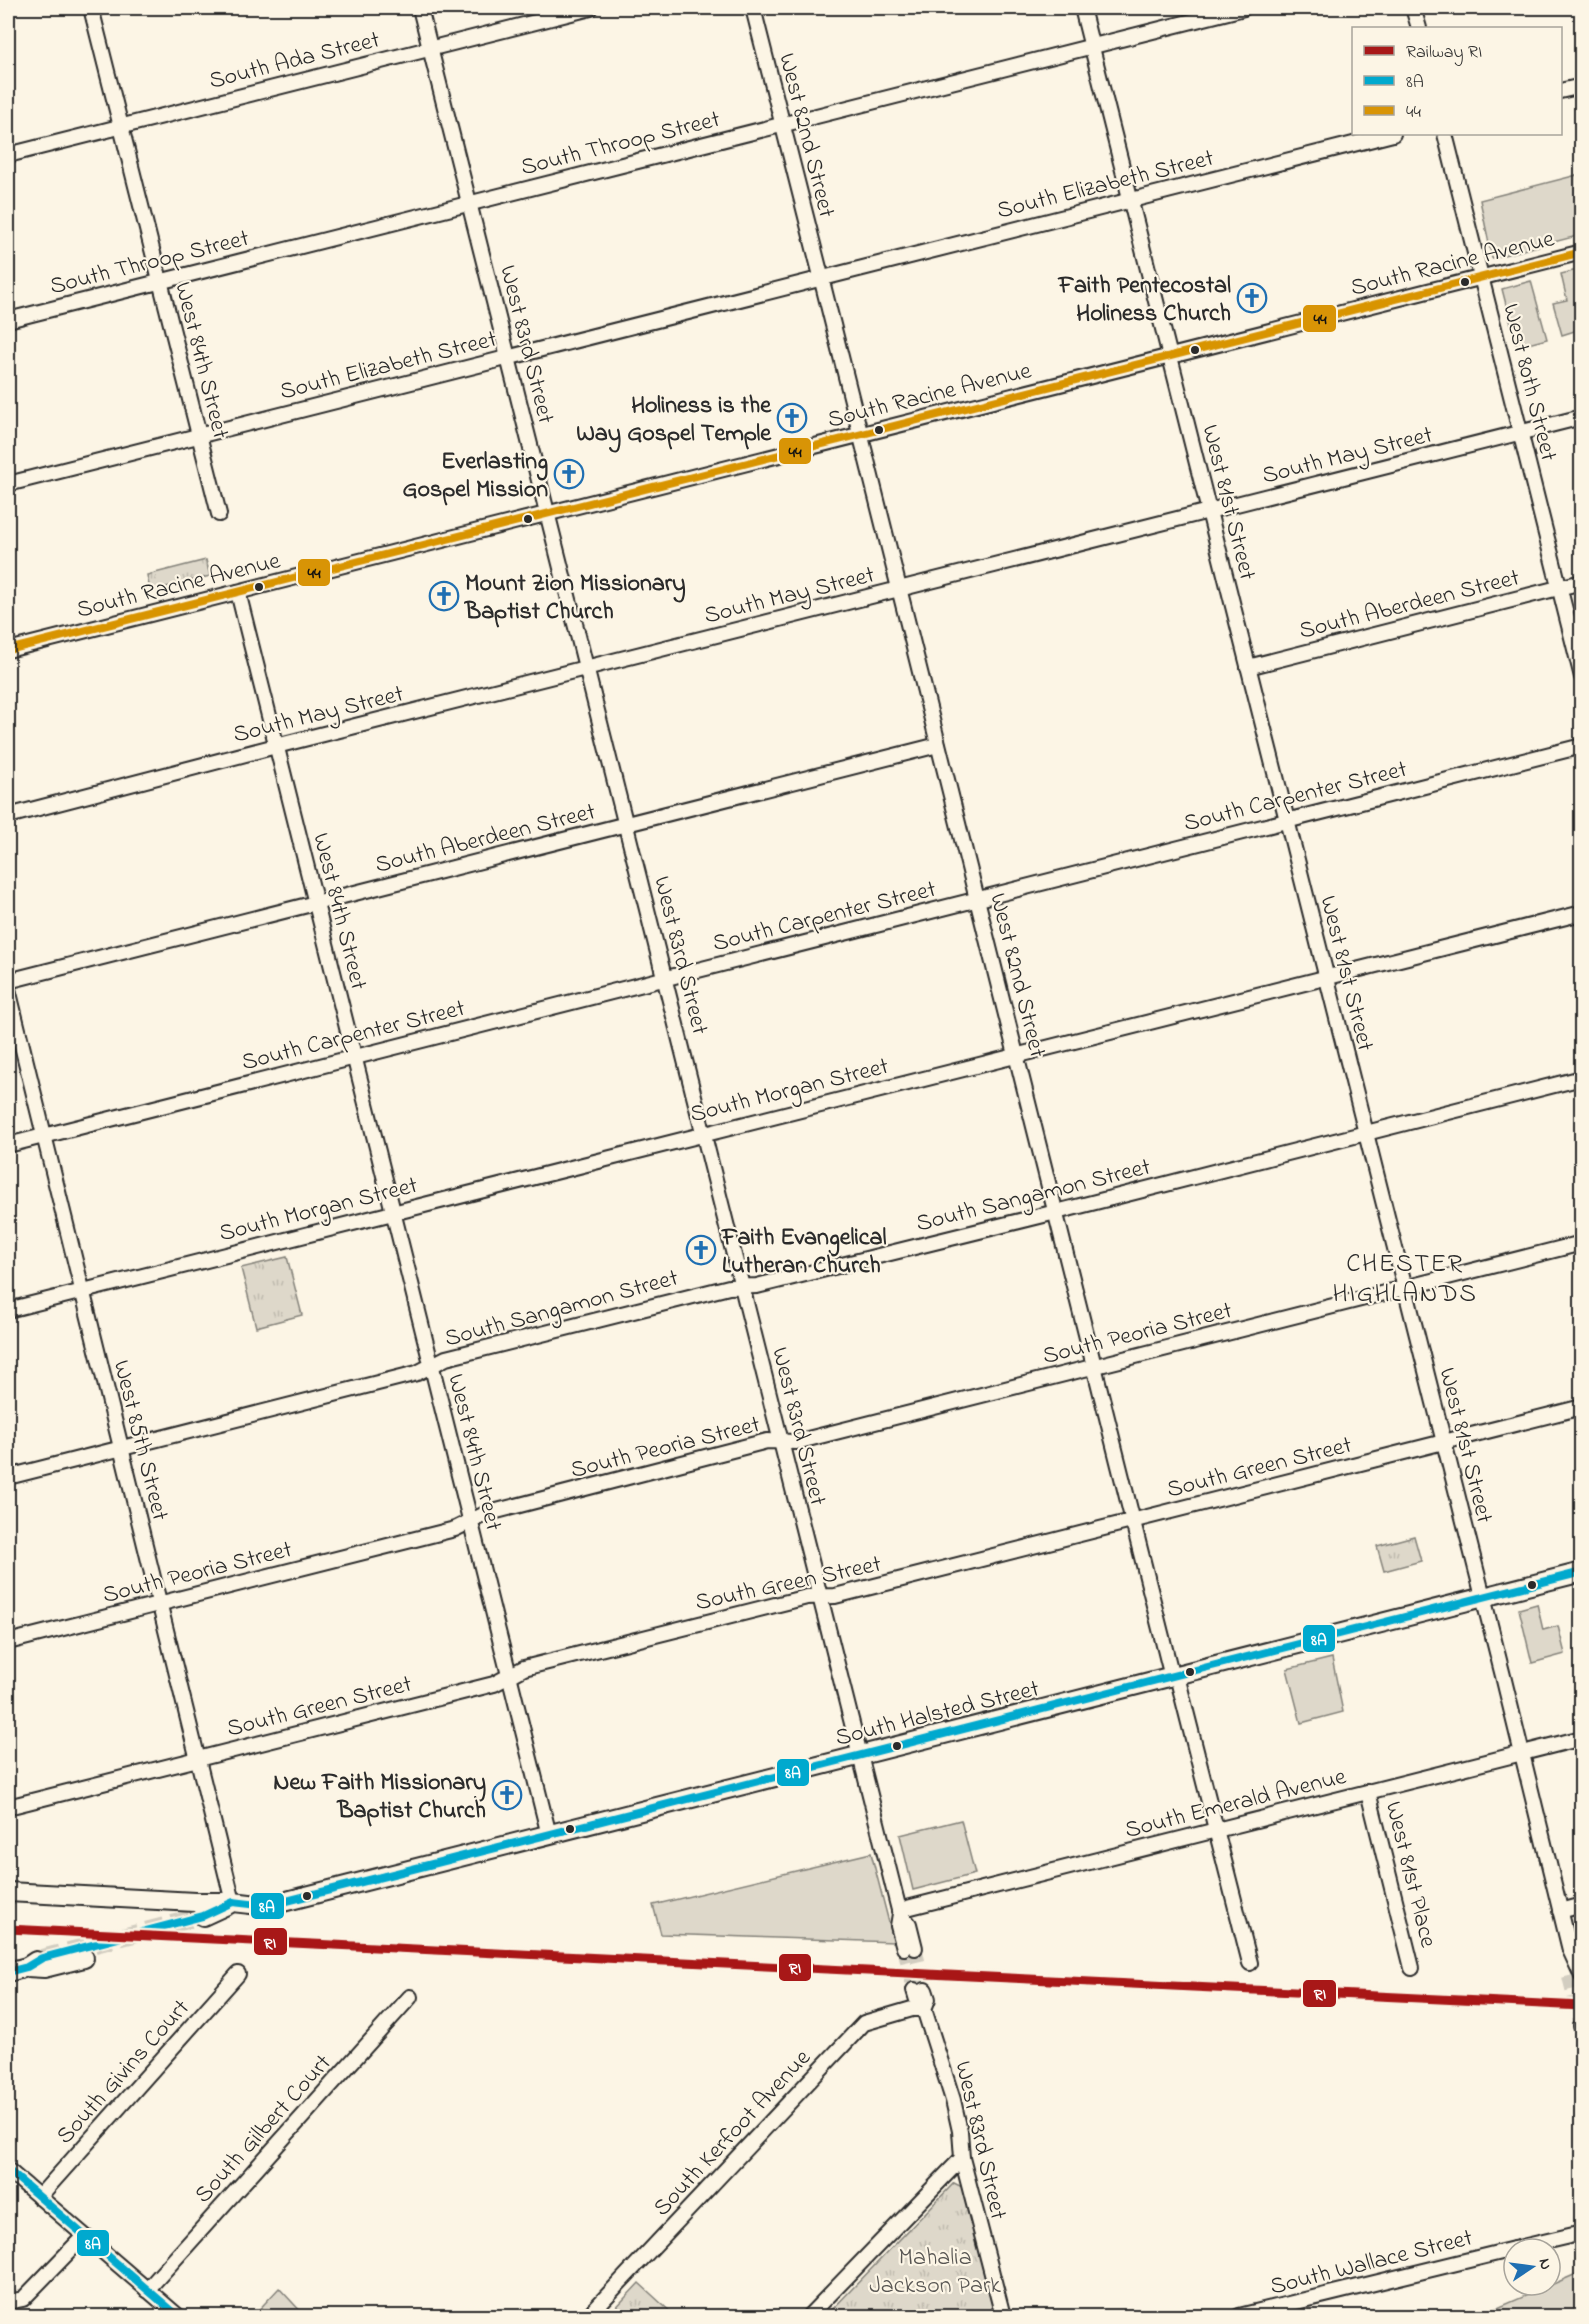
<svg xmlns="http://www.w3.org/2000/svg" width="1589" height="2324" viewBox="0 0 1589 2324" font-family="'Indie Flower',sans-serif">
<style>
.grass{fill:#ded8ca;stroke:#84827a;stroke-width:1.5}
.park{fill:url(#park-tufts);stroke:#84827a;stroke-width:1.5}
.lines{fill:none;stroke-linecap:round;stroke-linejoin:round}
.minor-tunnel{stroke:#d2cdc0;stroke-width:14;stroke-dasharray:14 7;stroke-linecap:butt}
.major-tunnel{stroke:#d2cdc0;stroke-width:18;stroke-dasharray:18 9;stroke-linecap:butt}
.minor-casing{stroke:#2b2b2b;stroke-width:18}
.major-casing{stroke:#2b2b2b;stroke-width:22}
.minor{stroke:#fcf5e5;stroke-width:14}
.major{stroke:#fcf5e5;stroke-width:18}
.rail{stroke:#2b2b2b;stroke-width:3;stroke-dasharray:9 4.5;stroke-linecap:butt}
.bus-1-casing{stroke:#fcf5e5;stroke-width:12}
.bus-2-casing{stroke:#fcf5e5;stroke-width:12}
.bus-1{stroke:#00a9ce;stroke-width:8}
.bus-2{stroke:#d89406;stroke-width:8}
.rail-1-casing{stroke:#fcf5e5;stroke-width:14}
.rail-1{stroke:#a81818;stroke-width:9}
.bus-dot{fill:#2b2b2b;stroke:#fcf5e5;stroke-width:2}
.labels{text-anchor:middle;stroke-width:4.5;stroke-linejoin:round;paint-order:stroke}
.street-label{font-size:24px;fill:#2b2b2b;stroke:#fcf5e5}
.poi-label{font-size:24px;font-weight:bold;fill:#2b2b2b;stroke:#fcf5e5;text-anchor:end}
.park-label{font-size:24px;fill:#585653;stroke:#fcf5e5}
.neighbourhood-label{font-size:26px;letter-spacing:1.5px;fill:#2b2b2b;stroke:#fcf5e5}
.line-badge{stroke:#fcf5e5;stroke-width:2}
.badge-label{font-size:16px;text-anchor:middle;font-weight:bold;fill:#fff}
.pale-badge-label{font-size:16px;text-anchor:middle;font-weight:bold;fill:#111}
</style>
<defs>
<pattern id="park-tufts" width="24" height="20" patternUnits="userSpaceOnUse" patternTransform="scale(1.5)"><rect width="24" height="20" fill="#ded8ca"/><path d="M3 7l-1-3M5 7V3M7 7l1-3M15 17l-1-3M17 17v-4M19 17l1-3" fill="none" stroke="#bfbaae"/></pattern>
</defs>
<rect width="100%" height="100%" fill="#fcf5e5"/>
<filter id="ink" filterUnits="userSpaceOnUse"><feTurbulence type="fractalNoise" baseFrequency=".0167" numOctaves="2"/><feDisplacementMap in="SourceGraphic" scale="12" xChannelSelector="R" yChannelSelector="G"/><feConvolveMatrix kernelMatrix="1 2 1 2 8 2 1 2 1" color-interpolation-filters="sRGB"/></filter>
<g filter="url(#ink)">
<g class="grass">
<path d="M1581,174V235L1492,258L1480,200Z"/>
<path d="M1581,269V329L1562,335L1553,303L1567,300L1561,274Z"/>
<path d="M1531,281L1547,339L1517,347L1502,289Z"/>
<path d="M1537,1604L1543,1630L1558,1626L1565,1654L1532,1663L1519,1609Z"/>
<path d="M1332,1658L1343,1712L1301,1723L1287,1669Z"/>
<path d="M961,1820L975,1874L913,1890L900,1835Z"/>
<path d="M871,1853L894,1942L661,1934L653,1905Z"/>
<path d="M1581,2272V2316H1479Z"/>
<path d="M279,2288L305,2316H253Z"/>
</g>
<g class="park">
<path d="M206,560L210,576L150,591L147,575Z"/>
<path d="M287,1257L302,1315L256,1327L241,1268Z"/>
<path d="M1414,1536L1421,1561L1384,1571L1377,1546Z"/>
<path d="M954,2183L962,2187L995,2316H826Z"/>
<path d="M639,2283L675,2316H608Z"/>
</g>
<g class="lines">
<g class="minor-tunnel">
<path d="M904,1948L914,1990"/>
<path d="M915,1948L925,1990"/>
<path d="M1569,1976L1581,2026"/>
</g>
<path class="major-tunnel" d="M42,1958L203,1916"/>
<g class="minor-casing">
<g id="minor">
<path d="M91,8L219,514"/>
<path d="M420,8L900,1914L898,1926L904,1948"/>
<path d="M753,8L820,272"/>
<path d="M1082,8L1503,1676L1570,1950L1582,1976"/>
<path d="M1413,8L1419,28"/>
<path d="M1560,91L1582,86"/>
<path d="M1445,134L1582,677"/>
<path d="M8,155L591,8"/>
<path d="M827,277L1393,134"/>
<path d="M823,285L1172,1677"/>
<path d="M8,320L1244,8"/>
<path d="M8,484L815,280"/>
<path d="M238,592L549,1835"/>
<path d="M8,650L1582,252"/>
<path d="M1248,667L1582,582"/>
<path d="M8,816L276,746L1582,417"/>
<path d="M8,981L938,745"/>
<path d="M8,989L233,1902"/>
<path d="M8,1145L1582,746"/>
<path d="M8,1310L1582,913"/>
<path d="M8,1477L417,1373L446,1358L729,1287L757,1286L1068,1209L1582,1078"/>
<path d="M8,1642L455,1529L485,1514L767,1441L796,1442L1582,1243"/>
<path d="M1177,1676L1250,1963"/>
<path d="M1368,1792L1412,1968"/>
<path d="M8,1807L494,1684L524,1668L807,1597L835,1596L1582,1407"/>
<path d="M899,1910L1582,1738"/>
<path d="M1560,1911L1582,1905"/>
<path d="M900,1914L909,1924L915,1948"/>
<path d="M914,1990L917,2000L924,2009L953,2100L960,2131L962,2158L1003,2316"/>
<path d="M924,2009L928,1999L925,1990"/>
<path d="M1581,2026H1582"/>
<path d="M8,2170L178,2316"/>
<path d="M39,2197L238,1974"/>
<path d="M1514,2249L1582,2233"/>
<path d="M147,2290L410,1997"/>
<path d="M8,2302L23,2299L84,2236"/>
<path d="M588,2316L864,2023L912,2009H924"/>
<path d="M809,2316L962,2158"/>
<path d="M1239,2316L1514,2249"/>
</g>
</g>
<g class="major-casing">
<g id="major">
<path d="M8,1892L195,1902H233L267,1906L1582,1572"/>
<path d="M203,1916L229,1904"/>
<path d="M27,1967L44,1968L84,1958"/>
<path d="M8,1972L27,1967L36,1961"/>
</g>
</g>
<use href="#minor" class="minor"/>
<use href="#major" class="major"/>
<path class="rail" d="M1562,2316L1582,2308"/>
<g class="bus-1-casing">
<g id="bus-1">
<path d="M8,1972L27,1967L42,1958L203,1916L233,1902L267,1906L1582,1572"/>
<path d="M8,2170L178,2316"/>
</g>
</g>
<g class="bus-2-casing">
<path id="bus-2" d="M8,650L1582,252"/>
</g>
<use href="#bus-1" class="bus-1"/>
<use href="#bus-2" class="bus-2"/>
<g class="rail-1-casing">
<path id="rail-1" d="M8,1929L1582,2006"/>
</g>
<use href="#rail-1" class="rail-1"/>
</g>
</g>
<defs>
<g id="church-ring" transform="scale(1.5)"><circle r="9.5" fill="#fcf5e5" stroke="#1f6fb2" stroke-width="1.5"/><path d="M-1.2-6h2.4v3.5h3.3v2.4h-3.3V6h-2.4V-.1h-3.3v-2.4h3.3Z" fill="#1f6fb2"/></g>
</defs>
<g fill-rule="evenodd">
<use href="#church-ring" x="1252" y="298"/>
<use href="#church-ring" x="792" y="418"/>
<use href="#church-ring" x="569" y="474"/>
<use href="#church-ring" x="444" y="596"/>
<use href="#church-ring" x="701" y="1250"/>
<use href="#church-ring" x="507" y="1795"/>
</g>
<g class="bus-dot">
<circle cx="1465" cy="282" r="5"/>
<circle cx="1195" cy="350" r="5"/>
<circle cx="879" cy="430" r="5"/>
<circle cx="528" cy="519" r="5"/>
<circle cx="259" cy="587" r="5"/>
<circle cx="1532" cy="1585" r="5"/>
<circle cx="1190" cy="1672" r="5"/>
<circle cx="897" cy="1746" r="5"/>
<circle cx="570" cy="1829" r="5"/>
<circle cx="307" cy="1896" r="5"/>
</g>
<g class="labels">
<g class="street-label">
<text transform="translate(294 59) rotate(-14)" y="8">South Ada Street</text>
<text transform="translate(808 135) rotate(76)" y="8">West 82nd Street</text>
<text transform="translate(620 142) rotate(-14)" y="8">South Throop Street</text>
<text transform="translate(1105 183) rotate(-14)" y="8">South Elizabeth Street</text>
<text transform="translate(149 261) rotate(-14)" y="8">South Throop Street</text>
<text transform="translate(1452 262) rotate(-14)" y="8">South Racine Avenue</text>
<text transform="translate(528 344) rotate(76)" y="8">West 83rd Street</text>
<text transform="translate(203 360) rotate(76)" y="8">West 84th Street</text>
<text transform="translate(388 364) rotate(-14)" y="8">South Elizabeth Street</text>
<text transform="translate(1531 382) rotate(76)" y="8">West 80th Street</text>
<text transform="translate(929 394) rotate(-14)" y="8">South Racine Avenue</text>
<text transform="translate(1347 454) rotate(-14)" y="8">South May Street</text>
<text transform="translate(1230 502) rotate(76)" y="8">West 81st Street</text>
<text transform="translate(178 584) rotate(-14)" y="8">South Racine Avenue</text>
<text transform="translate(789 594) rotate(-14)" y="8">South May Street</text>
<text transform="translate(1409 603) rotate(-14)" y="8">South Aberdeen Street</text>
<text transform="translate(318 713) rotate(-14)" y="8">South May Street</text>
<text transform="translate(1295 795) rotate(-14)" y="8">South Carpenter Street</text>
<text transform="translate(485 837) rotate(-14)" y="8">South Aberdeen Street</text>
<text transform="translate(341 911) rotate(76)" y="8">West 84th Street</text>
<text transform="translate(824 915) rotate(-14)" y="8">South Carpenter Street</text>
<text transform="translate(682 955) rotate(76)" y="8">West 83rd Street</text>
<text transform="translate(1348 973) rotate(76)" y="8">West 81st Street</text>
<text transform="translate(1019 975) rotate(76)" y="8">West 82nd Street</text>
<text transform="translate(353 1034) rotate(-14)" y="8">South Carpenter Street</text>
<text transform="translate(789 1089) rotate(-14)" y="8">South Morgan Street</text>
<text transform="translate(1033 1194) rotate(-14)" y="8">South Sangamon Street</text>
<text transform="translate(318 1208) rotate(-14)" y="8">South Morgan Street</text>
<text transform="translate(561 1307) rotate(-15)" y="8">South Sangamon Street</text>
<text transform="translate(1137 1332) rotate(-14)" y="8">South Peoria Street</text>
<text transform="translate(800 1426) rotate(76)" y="8">West 83rd Street</text>
<text transform="translate(142 1440) rotate(76)" y="8">West 85th Street</text>
<text transform="translate(1467 1445) rotate(76)" y="8">West 81st Street</text>
<text transform="translate(665 1446) rotate(-14)" y="8">South Peoria Street</text>
<text transform="translate(476 1452) rotate(76)" y="8">West 84th Street</text>
<text transform="translate(1259 1466) rotate(-14)" y="8">South Green Street</text>
<text transform="translate(197 1571) rotate(-14)" y="8">South Peoria Street</text>
<text transform="translate(788 1582) rotate(-12)" y="8">South Green Street</text>
<text transform="translate(319 1705) rotate(-14)" y="8">South Green Street</text>
<text transform="translate(937 1712) rotate(-14)" y="8">South Halsted Street</text>
<text transform="translate(1235 1802) rotate(-14)" y="8">South Emerald Avenue</text>
<text transform="translate(1412 1874) rotate(76)" y="8">West 81st Place</text>
<text transform="translate(122 2071) rotate(-48)" y="8">South Givins Court</text>
<text transform="translate(262 2128) rotate(-48)" y="8">South Gilbert Court</text>
<text transform="translate(731 2132) rotate(-47)" y="8">South Kerfoot Avenue</text>
<text transform="translate(982 2140) rotate(77)" y="8">West 83rd Street</text>
<text transform="translate(1371 2261) rotate(-14)" y="8">South Wallace Street</text>
</g>
<g class="poi-label">
<text x="1231" y="292">Faith Pentecostal<tspan x="1231" dy="28">Holiness Church</tspan></text>
<text x="771" y="412">Holiness is the<tspan x="771" dy="28">Way Gospel Temple</tspan></text>
<text x="548" y="468">Everlasting<tspan x="548" dy="28">Gospel Mission</tspan></text>
<text x="465" y="590" text-anchor="start">Mount Zion Missionary<tspan x="465" dy="28">Baptist Church</tspan></text>
<text x="722" y="1244" text-anchor="start">Faith Evangelical<tspan x="722" dy="28">Lutheran Church</tspan></text>
<text x="486" y="1789">New Faith Missionary<tspan x="486" dy="28">Baptist Church</tspan></text>
</g>
<g class="park-label">
<text x="935" y="2264">Mahalia<tspan x="935" dy="28">Jackson Park</tspan></text>
</g>
<g class="neighbourhood-label">
<text x="1405" y="1271">CHESTER<tspan x="1405" dy="30">HIGHLANDS</tspan></text>
</g>
</g>
<g class="line-badge">
<rect x="1302" y="304" width="35" height="29" rx="6" fill="#d89406"/>
<rect x="778" y="437" width="34" height="28" rx="6" fill="#d89406"/>
<rect x="297" y="558" width="34" height="29" rx="6" fill="#d89406"/>
<rect x="1302" y="1624" width="34" height="29" rx="6" fill="#00a9ce"/>
<rect x="776" y="1758" width="34" height="29" rx="6" fill="#00a9ce"/>
<rect x="250" y="1892" width="35" height="28" rx="6" fill="#00a9ce"/>
<rect x="253" y="1927" width="35" height="29" rx="6" fill="#a81818"/>
<rect x="778" y="1953" width="34" height="29" rx="6" fill="#a81818"/>
<rect x="1302" y="1979" width="35" height="29" rx="6" fill="#a81818"/>
<rect x="76" y="2229" width="34" height="28" rx="6" fill="#00a9ce"/>
</g>
<g class="badge-label">
<text x="1319" y="1645">8A</text>
<text x="793" y="1778">8A</text>
<text x="267" y="1912">8A</text>
<text x="270" y="1948">RI</text>
<text x="795" y="1973">RI</text>
<text x="1320" y="1999">RI</text>
<text x="93" y="2249">8A</text>
</g>
<g class="pale-badge-label">
<text x="1320" y="324">44</text>
<text x="795" y="457">44</text>
<text x="314" y="578">44</text>
</g>
<rect width="1589" height="2324" fill="none" stroke="#fcf5e5" stroke-width="30"/>
<rect x="15" y="15" width="1559" height="2294" fill="none" stroke="#2b2b2b" stroke-width="2" filter="url(#ink)"/>
<rect x="1352" y="27" width="210" height="108" fill="#fcf5e5" stroke="#a8a49b" stroke-width="1.5"/>
<rect x="1364" y="46" width="30" height="9" fill="#a81818" stroke="#a8a49b" stroke-width="1.5"/>
<text x="1406" y="57" font-size="18" fill="#2b2b2b">Railway RI</text>
<rect x="1364" y="76" width="30" height="9" fill="#00a9ce" stroke="#a8a49b" stroke-width="1.5"/>
<text x="1406" y="87" font-size="18" fill="#2b2b2b">8A</text>
<rect x="1364" y="106" width="30" height="9" fill="#d89406" stroke="#a8a49b" stroke-width="1.5"/>
<text x="1406" y="117" font-size="18" fill="#2b2b2b">44</text>
<g transform="translate(1532 2267) rotate(77)"><circle r="28" fill="#fcf5e5" stroke="#a8a49b" stroke-width="1.5"/>
<path d="M0-4.5L10 22L0 15L-10 22Z" fill="#1f6fb2"/>
<text y="-9" font-size="16" font-weight="bold" text-anchor="middle" fill="#2b2b2b">N</text>
</g>
</svg>
